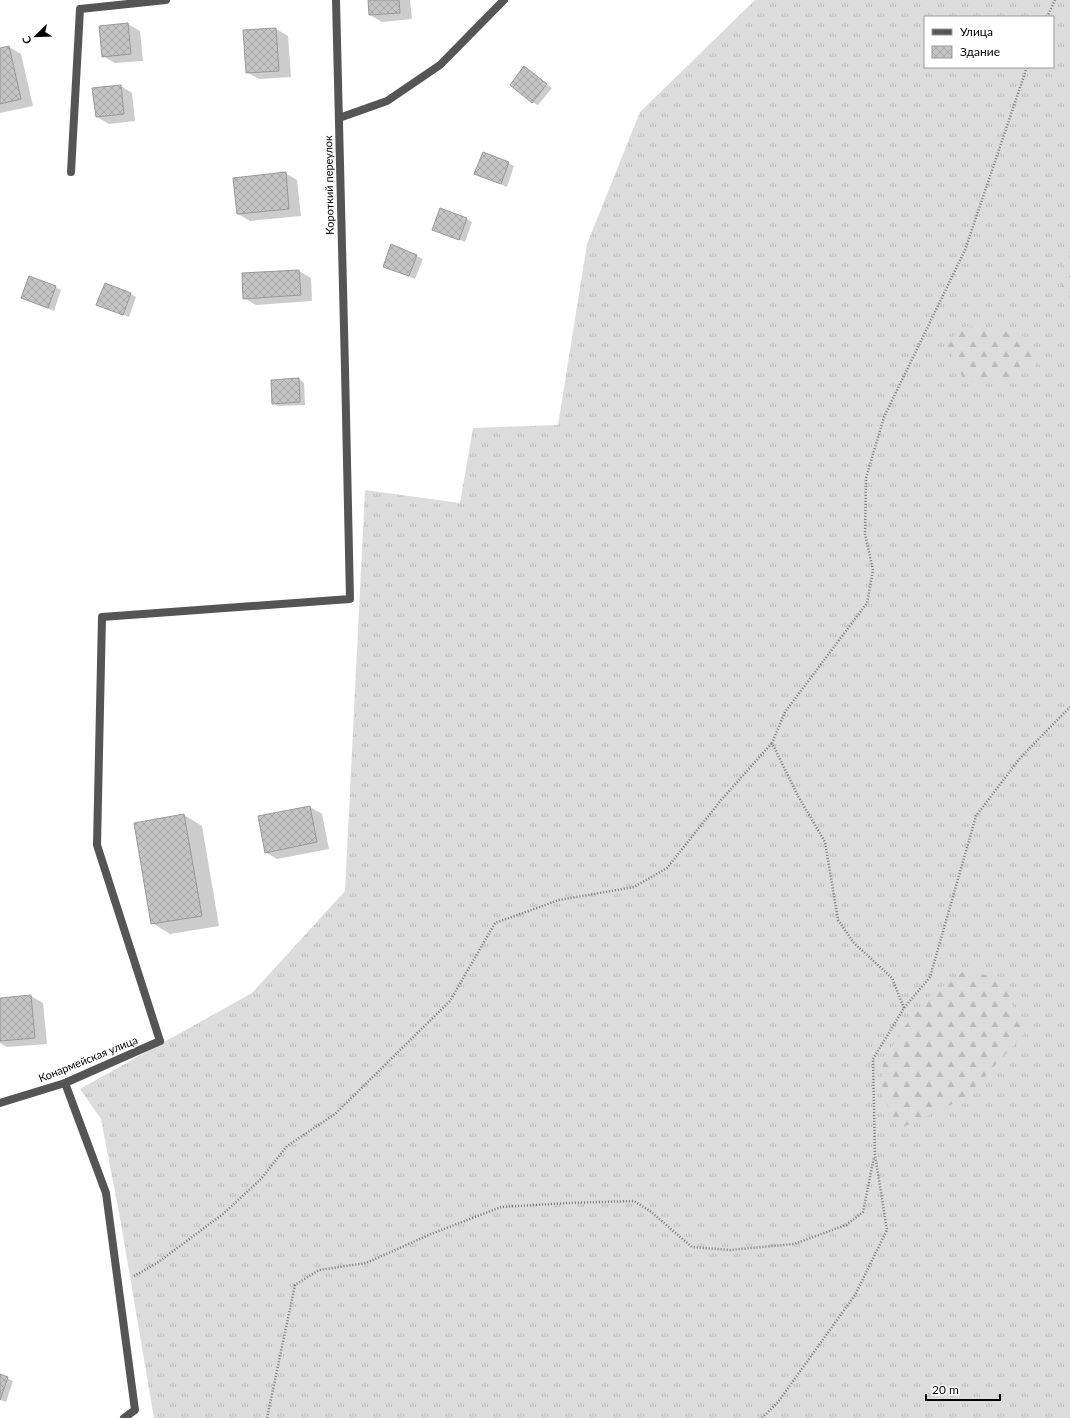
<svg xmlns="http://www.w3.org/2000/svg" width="1070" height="1418" viewBox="0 0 1070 1418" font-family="Lato,sans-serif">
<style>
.grass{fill:url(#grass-tufts);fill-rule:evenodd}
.forest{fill:url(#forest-firs)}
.shadow{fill:#0003}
.building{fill:url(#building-cross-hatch);stroke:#999}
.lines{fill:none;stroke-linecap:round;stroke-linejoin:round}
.path{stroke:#777;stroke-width:2.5;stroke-dasharray:1 2;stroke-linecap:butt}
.lane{stroke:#555;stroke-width:8}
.street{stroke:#555;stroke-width:8}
.labels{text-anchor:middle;stroke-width:3;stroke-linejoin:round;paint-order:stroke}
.street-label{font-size:11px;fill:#000;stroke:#fff}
</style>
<defs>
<pattern id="grass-tufts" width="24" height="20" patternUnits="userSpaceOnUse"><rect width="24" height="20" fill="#dcdcdc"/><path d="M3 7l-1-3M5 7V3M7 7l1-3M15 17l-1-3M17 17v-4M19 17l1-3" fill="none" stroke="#bbb"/></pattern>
<pattern id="forest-firs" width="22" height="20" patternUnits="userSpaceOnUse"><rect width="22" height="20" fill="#dcdcdc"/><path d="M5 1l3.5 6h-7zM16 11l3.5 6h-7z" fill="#bbb"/></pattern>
<pattern id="building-cross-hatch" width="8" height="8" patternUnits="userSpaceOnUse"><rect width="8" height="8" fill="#c4c4c4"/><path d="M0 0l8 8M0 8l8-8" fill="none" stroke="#a7a7a7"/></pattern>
</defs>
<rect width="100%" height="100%" fill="#fff"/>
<path class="grass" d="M755,0H1070V1418H154L120,1218L101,1119L80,1089L252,993L345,891L365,490L460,503L473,428L558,425L587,244L640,112ZM925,17H1053V67H925Z"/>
<g class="forest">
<path d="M1070,250V306L1062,298L1063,260Z"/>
<path d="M966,326L1021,333L1037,367L1004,381L965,382L946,343Z"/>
<path d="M967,969L1003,981L1024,1034L965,1098L899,1129L881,1093L883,1064L901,1031L932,994Z"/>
</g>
<g class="shadow">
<path d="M369,0H410L412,19L382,22L370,15Z"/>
<path d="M128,24L140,31L143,61L115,63L103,56Z"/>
<path d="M276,29L288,36L291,77L259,79L247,72L244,31Z"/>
<path d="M9,47L21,54L33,106L0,113V49Z"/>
<path d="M530,71L552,88L538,105L532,102Z"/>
<path d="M121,86L132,93L135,121L109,124L97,117Z"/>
<path d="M483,153L514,166L507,187L476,174Z"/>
<path d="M285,173L297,180L301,216L250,221L238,214Z"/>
<path d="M467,219L472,222L465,242L434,230Z"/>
<path d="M392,246L423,259L415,279L384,266Z"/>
<path d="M299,271L311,278L312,301L256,305L244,298Z"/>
<path d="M55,287L61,290L54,311L22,298Z"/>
<path d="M131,294L136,297L129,317L98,305Z"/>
<path d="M299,379L304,383L305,405L278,406L273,403Z"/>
<path d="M310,807L322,814L329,849L277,859L265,852Z"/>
<path d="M184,815L202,826L219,926L170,934L152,923Z"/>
<path d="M31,996L43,1003L47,1044L7,1047L0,1043V999Z"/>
<path d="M0,1375L13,1381L6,1402L0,1400Z"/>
</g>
<g class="building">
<path d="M368,0H399L400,13L369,15Z"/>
<path d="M128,23L131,54L102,57L99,26Z"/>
<path d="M276,28L279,71L246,73L243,30Z"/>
<path d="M9,46L21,99L0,104V48Z"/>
<path d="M524,66L547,84L532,103L510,85Z"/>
<path d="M121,85L124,114L96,117L92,88Z"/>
<path d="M483,152L509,162L501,184L474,174Z"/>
<path d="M286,172L289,209L237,214L233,178Z"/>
<path d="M440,208L467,218L459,240L432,230Z"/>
<path d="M391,244L417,255L409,276L383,267Z"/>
<path d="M299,270L301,295L243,299L242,273Z"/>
<path d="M29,276L56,286L48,308L21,298Z"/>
<path d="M105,283L131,293L123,315L96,305Z"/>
<path d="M299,378L300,402L272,404L271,380Z"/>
<path d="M310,806L317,842L265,853L258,816Z"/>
<path d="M184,814L202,916L151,924L134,823Z"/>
<path d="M31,995L35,1038L0,1041V998Z"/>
<path d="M0,1374L8,1377L0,1400Z"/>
</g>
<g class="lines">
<g class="path">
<path d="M1047,17L1055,0"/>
<path d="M904,1008L892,978L854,943L838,920L825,842L798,796L772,743L785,712L867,603L873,570L865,534L866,478L884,417L965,250L1027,67"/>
<path d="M134,1276L157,1263L223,1214L261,1179L287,1146L335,1114L450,1001L495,923L559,900L634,887L667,868L722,799L772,743"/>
<path d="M267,1418L295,1285L319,1270L366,1263L431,1234L501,1207L568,1203L634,1201L650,1211L692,1247L730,1250L794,1244L846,1225L863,1212L874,1157"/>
<path d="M762,1418L778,1402L855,1295L887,1230L875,1155L873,1059L904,1008L930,977L976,816L1020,758L1070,707"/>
</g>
<g class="lane">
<path d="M71,172L80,9L166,0"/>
<path d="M160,1041L97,845L102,617L350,599L345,369"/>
<path d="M65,1083L106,1193L135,1410L124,1418"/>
</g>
<g class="street">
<path d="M336,0L345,369"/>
<path d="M339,118L387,101L440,65L504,0"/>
<path d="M0,1103L65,1083L160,1041"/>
</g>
</g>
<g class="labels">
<g class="street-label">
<text transform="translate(329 185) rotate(-91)" y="4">Короткий переулок</text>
<text transform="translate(88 1059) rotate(-22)" y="4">Конармейская улица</text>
</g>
</g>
<rect x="924" y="16" width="130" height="52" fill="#ffffff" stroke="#999999"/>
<rect x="932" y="29" width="20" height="6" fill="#555555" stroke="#999999"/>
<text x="960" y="36" font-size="12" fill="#000000">Улица</text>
<rect x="932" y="46" width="20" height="12" fill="url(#building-cross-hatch)" stroke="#999999"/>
<text x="960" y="56" font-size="12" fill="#000000">Здание</text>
<g transform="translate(36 36) rotate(247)" stroke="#ffffff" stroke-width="3" paint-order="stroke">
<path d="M0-3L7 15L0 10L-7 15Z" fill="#000000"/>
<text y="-6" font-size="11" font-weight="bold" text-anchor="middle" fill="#000000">С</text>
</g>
<path d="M926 1394v6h74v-6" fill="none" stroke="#000000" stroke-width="2"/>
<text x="932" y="1394" font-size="12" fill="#000000" stroke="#ffffff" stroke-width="3" paint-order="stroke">20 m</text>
</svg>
